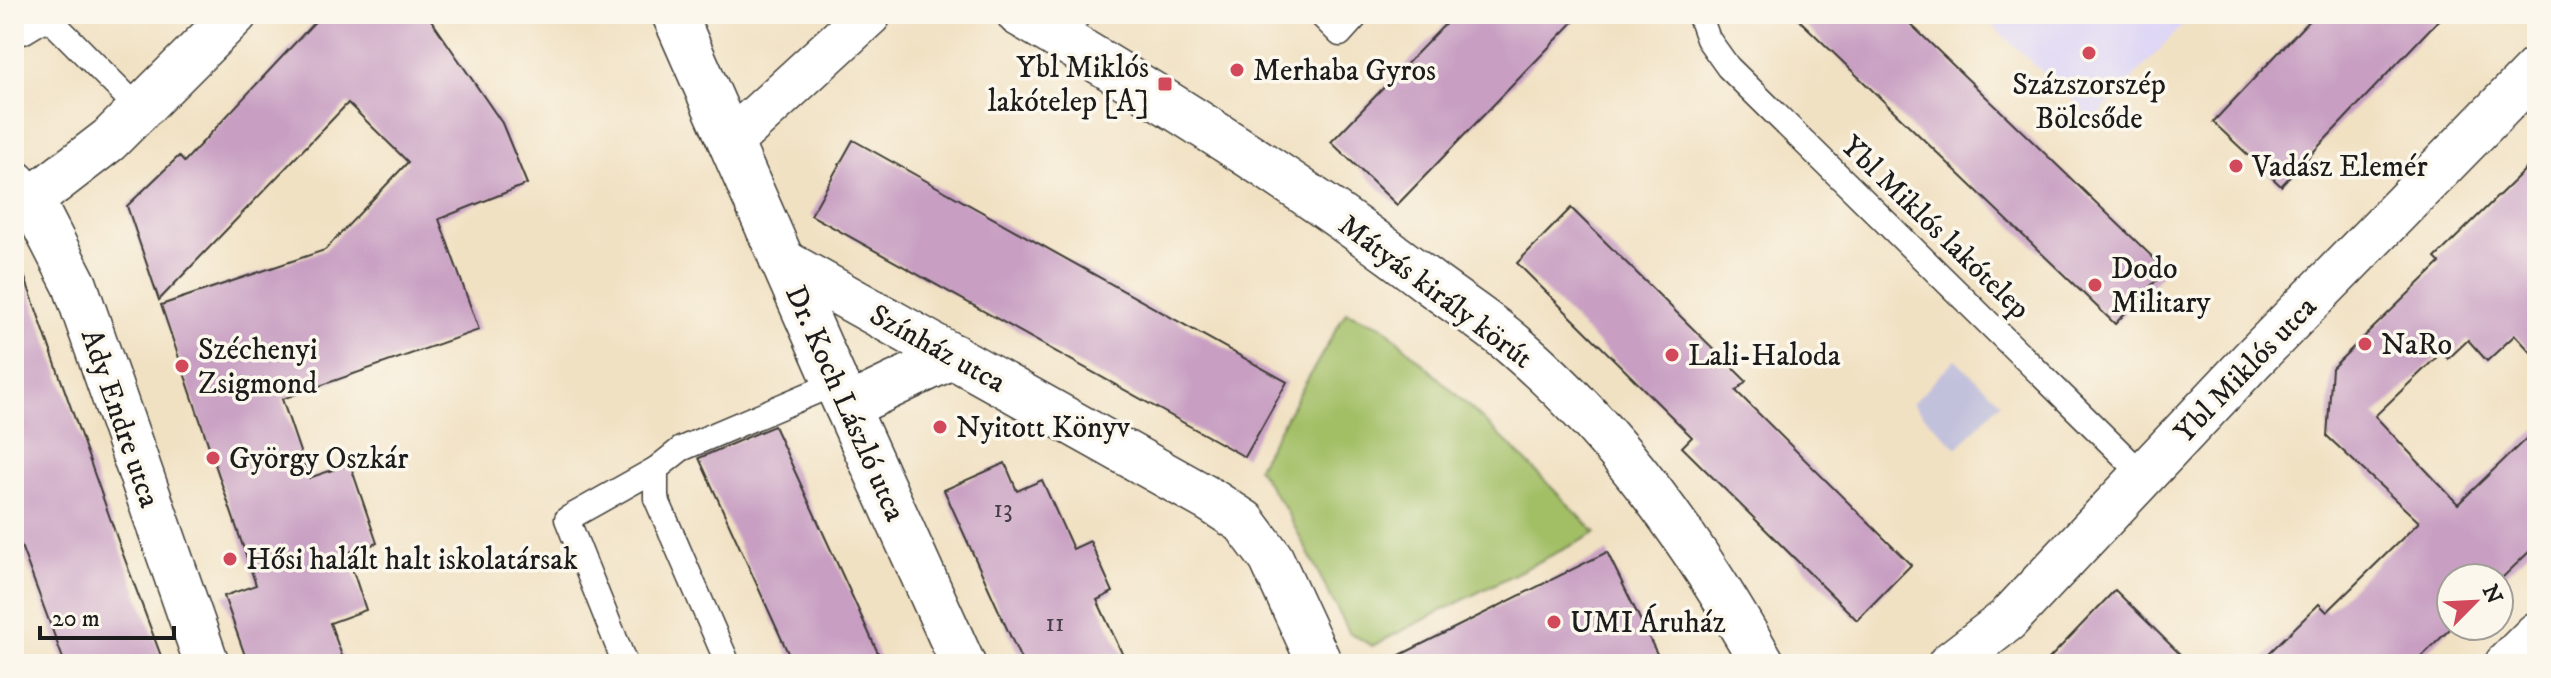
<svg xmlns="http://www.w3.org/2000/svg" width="2551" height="678" viewBox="0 0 2551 678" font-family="'IM FELL DW Pica',serif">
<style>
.built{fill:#ddd5f6}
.industrial{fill:#c2c1dc}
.green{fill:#a3bf66;stroke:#606e41;stroke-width:2}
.building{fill:#c89fc2}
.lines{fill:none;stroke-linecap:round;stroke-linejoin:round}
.service-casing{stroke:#3c3a35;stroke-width:27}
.minor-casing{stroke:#3c3a35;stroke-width:47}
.secondary-casing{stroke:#3c3a35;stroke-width:47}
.service{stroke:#fff;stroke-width:24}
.minor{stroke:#fff;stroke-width:44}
.secondary{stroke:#fff;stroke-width:44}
.poi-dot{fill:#d1495b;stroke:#fbf7ec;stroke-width:3}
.labels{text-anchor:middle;stroke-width:7;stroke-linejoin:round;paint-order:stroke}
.number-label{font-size:26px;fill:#473d46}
.poi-label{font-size:30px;fill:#1c1c1c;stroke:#fbf7ec;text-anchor:start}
.street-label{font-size:30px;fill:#1c1c1c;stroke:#fbf7ec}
</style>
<rect width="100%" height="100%" fill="#fbf7ec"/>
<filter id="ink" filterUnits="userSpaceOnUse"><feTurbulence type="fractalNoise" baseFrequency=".0125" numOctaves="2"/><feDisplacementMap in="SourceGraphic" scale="16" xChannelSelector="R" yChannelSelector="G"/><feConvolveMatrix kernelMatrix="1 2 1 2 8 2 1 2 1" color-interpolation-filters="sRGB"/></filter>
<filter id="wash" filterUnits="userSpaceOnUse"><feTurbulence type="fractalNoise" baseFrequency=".006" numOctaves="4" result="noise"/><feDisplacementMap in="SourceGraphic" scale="32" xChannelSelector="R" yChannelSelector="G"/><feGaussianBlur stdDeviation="1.8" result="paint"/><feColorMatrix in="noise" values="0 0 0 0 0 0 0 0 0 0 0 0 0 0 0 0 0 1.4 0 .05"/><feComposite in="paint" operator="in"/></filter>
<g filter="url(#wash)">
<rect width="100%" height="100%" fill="#f1e1c3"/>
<path class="built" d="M1980,14H2193L2094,120Z"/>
<path class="industrial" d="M1955,359L2001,402L1957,448L1912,404Z"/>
<path class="green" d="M1346,312L1384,327L1513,448L1596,533L1372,646L1349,632L1286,510L1257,468Z"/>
<g id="blocks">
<g class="building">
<path d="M322,14H427L502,123L527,184L439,219L479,330L282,399L309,478L350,464L377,543L347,553L366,610L330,623L345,664H248L224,596L256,585L161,305L325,250L408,162L348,103L159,300L127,206L179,156L184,162Z"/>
<path d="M1455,14H1581L1397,205L1331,142Z"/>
<path d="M1793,14H1900L2166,270L2115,324Z"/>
<path d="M2315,14H2444L2281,186L2213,122Z"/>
<path d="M853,140L1287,382L1245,457L811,215Z"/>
<path d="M2537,158V359L2515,335L2487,361L2468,340L2448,359L2442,352L2375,416L2458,504L2537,428V544L2499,581V578H2451L2453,626L2414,664H2258L2319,604L2327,612L2419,522L2327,436L2332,368L2440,263L2435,258Z"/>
<path d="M1571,208L1746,381L1736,391L1911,565L1857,620L1682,447L1692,437L1517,263Z"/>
<path d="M19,261L121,549L164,664H65L14,527V262Z"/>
<path d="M774,426L853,598L883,664H793L699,458Z"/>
<path d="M1005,463L1017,491L1042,480L1073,549L1090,541L1113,592L1097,600L1127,664H1023L944,490Z"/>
<path d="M1607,552L1662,664H1382Z"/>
<path d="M2115,590L2190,664H2044Z"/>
</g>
</g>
</g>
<g filter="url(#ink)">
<use href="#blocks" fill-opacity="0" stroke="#3c3a35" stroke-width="2"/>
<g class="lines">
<g class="service-casing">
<g id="service">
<path d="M1320,14L1340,34L1358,14"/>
<path d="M1699,14L1708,39L1728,67L2143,475"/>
<path d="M14,33L23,32L48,17L139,109"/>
<path d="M1058,37L1080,14"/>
<path d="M625,664L567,519L656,469"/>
<path d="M728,664L656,498V469L681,449L836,383"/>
</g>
</g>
<g class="minor-casing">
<g id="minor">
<path d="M674,14L836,383L963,664"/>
<path d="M731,141L869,14"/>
<path d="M14,182L32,201L75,285L207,664"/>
<path d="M14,213L109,140L235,14"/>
<path d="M782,261L1210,500L1244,522L1271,558L1320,664"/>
<path d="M847,407L953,356"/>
<path d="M1950,664L2007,620L2251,361L2537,69"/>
<path d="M2507,664L2537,634"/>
</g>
</g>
<g class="secondary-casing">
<path id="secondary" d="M1019,14C1161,97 1302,185 1433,285C1460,305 1490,324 1515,346C1619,435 1697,547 1763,664"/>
</g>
<use href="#service" class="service"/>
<use href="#minor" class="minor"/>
<use href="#secondary" class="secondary"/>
</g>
</g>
<g class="poi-dot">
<circle cx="2089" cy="53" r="8"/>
<circle cx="1237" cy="70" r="8"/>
<rect x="1157" y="76" width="16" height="16" rx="4"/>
<circle cx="2236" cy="166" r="8"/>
<circle cx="2095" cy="285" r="8"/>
<circle cx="2365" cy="344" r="8"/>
<circle cx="1672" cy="355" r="8"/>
<circle cx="182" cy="366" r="8"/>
<circle cx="940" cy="427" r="8"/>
<circle cx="213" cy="458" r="8"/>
<circle cx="230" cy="559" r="8"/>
<circle cx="1554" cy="622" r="8"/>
</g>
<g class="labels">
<g class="number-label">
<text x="1003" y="517">13</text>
<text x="1055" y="631">11</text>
</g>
<g class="poi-label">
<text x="1149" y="77" text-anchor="end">Ybl Miklós<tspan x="1149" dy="34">lakótelep [A]</tspan></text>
<text x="1253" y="80">Merhaba Gyros</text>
<text x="2089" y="94" text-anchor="middle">Százszorszép<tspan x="2089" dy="34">Bölcsőde</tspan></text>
<text x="2252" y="176">Vadász Elemér</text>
<text x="2111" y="278">Dodo<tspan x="2111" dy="34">Military</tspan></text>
<text x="2381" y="354">NaRo</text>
<text x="198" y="359">Széchenyi<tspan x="198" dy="34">Zsigmond</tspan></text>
<text x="1688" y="365">Lali-Haloda</text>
<text x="956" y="437">Nyitott Könyv</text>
<text x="229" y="468">György Oszkár</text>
<text x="246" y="569">Hősi halált halt iskolatársak</text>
<text x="1570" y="632">UMI Áruház</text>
</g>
<g class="street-label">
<text transform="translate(1936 227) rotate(44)" y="10">Ybl Miklós lakótelep</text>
<text transform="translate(1436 291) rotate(37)" y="10">Mátyás király körút</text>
<text transform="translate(938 348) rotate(29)" y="10">Színház utca</text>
<text transform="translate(2245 369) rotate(-46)" y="10">Ybl Miklós utca</text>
<text transform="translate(846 403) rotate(66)" y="10">Dr. Koch László utca</text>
<text transform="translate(121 418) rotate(71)" y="10">Ady Endre utca</text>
</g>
</g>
<rect width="2551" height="678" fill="none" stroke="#fbf7ec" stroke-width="48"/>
<g transform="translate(2475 602) rotate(66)"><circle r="38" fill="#fbf7ec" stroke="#a29f99" stroke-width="2"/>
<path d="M0-6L14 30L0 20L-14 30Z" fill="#d1495b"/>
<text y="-12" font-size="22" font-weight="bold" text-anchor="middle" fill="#1c1c1c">N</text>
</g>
<path d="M40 626v12h134v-12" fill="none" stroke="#1c1c1c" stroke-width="4"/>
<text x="52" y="626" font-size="24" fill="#1c1c1c" stroke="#fbf7ec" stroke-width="6" paint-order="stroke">20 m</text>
</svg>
